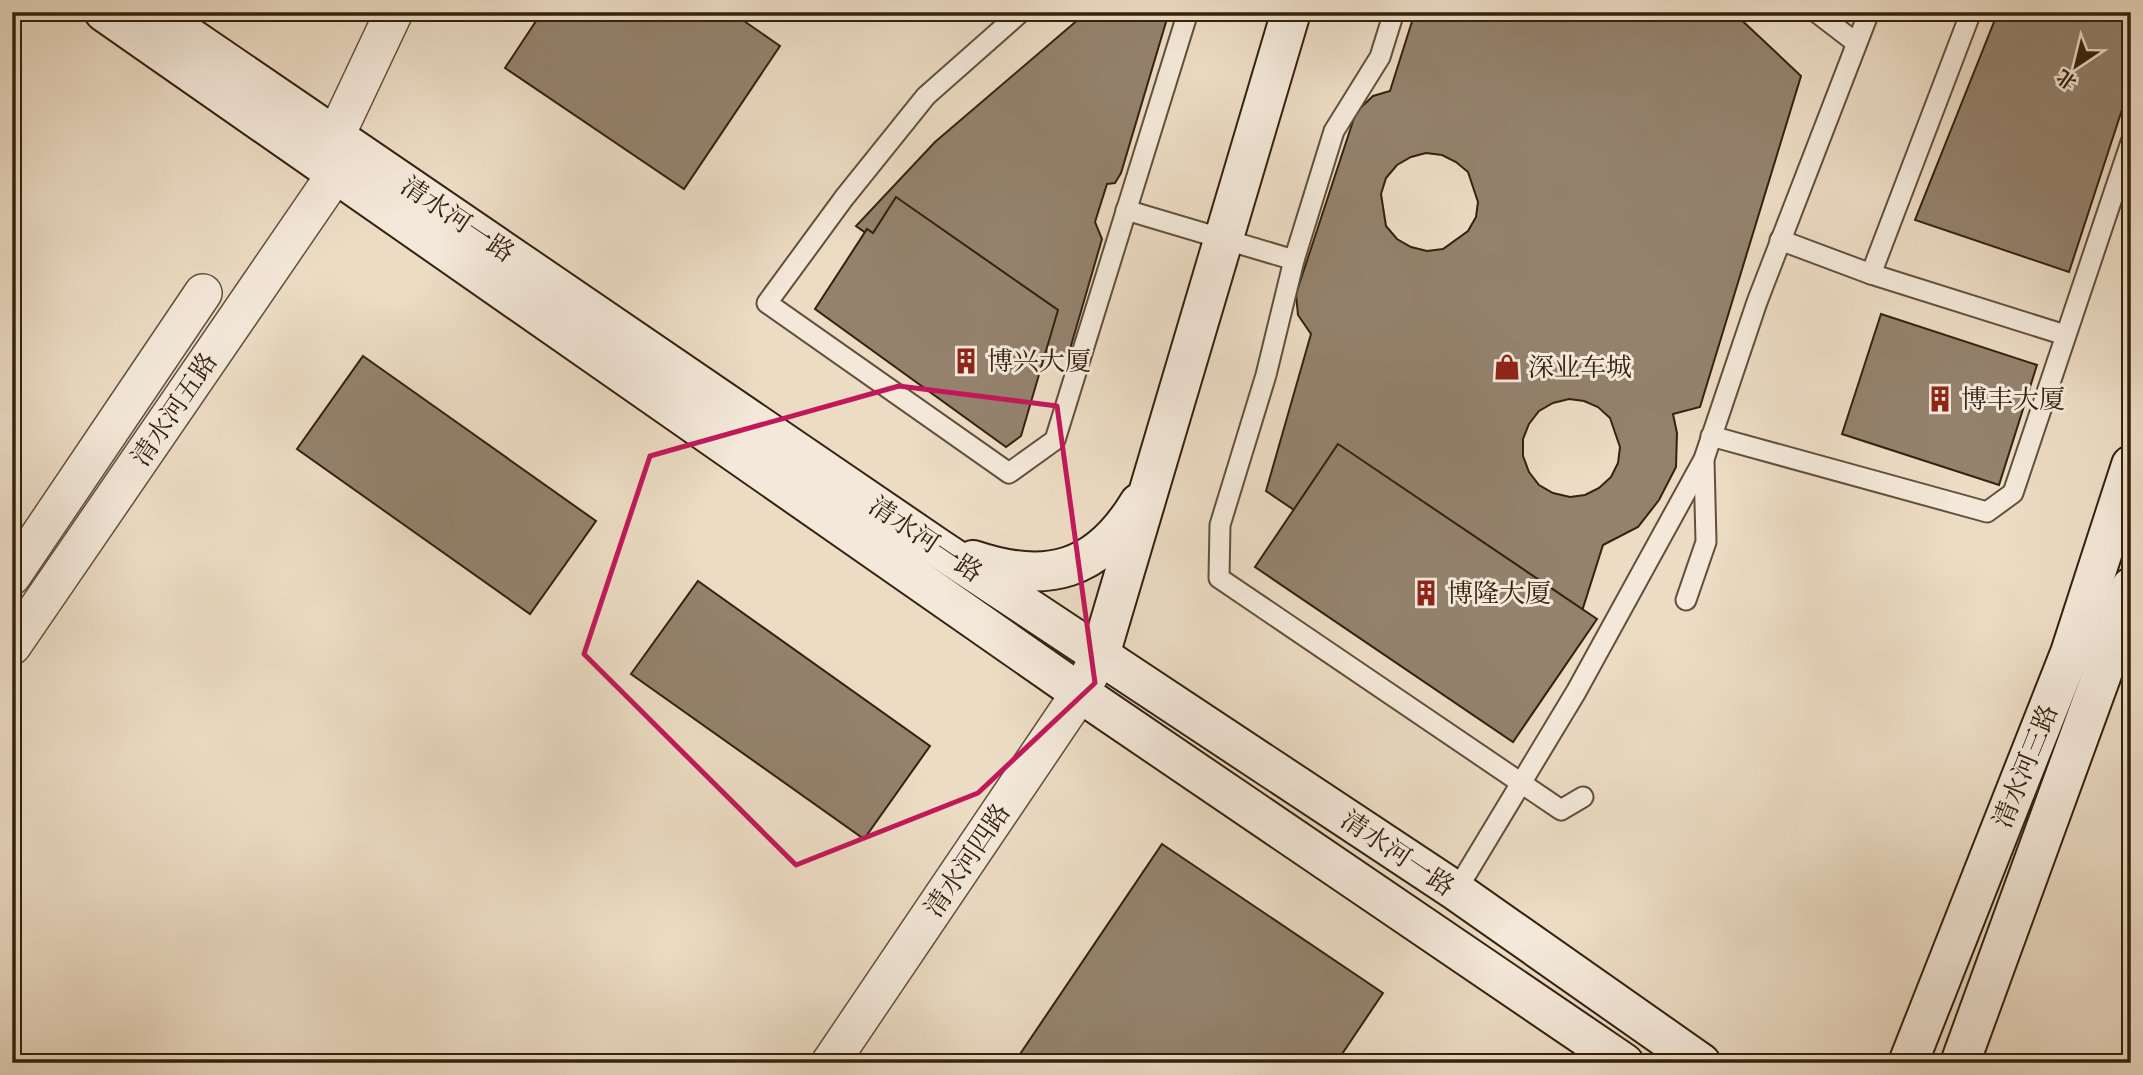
<svg xmlns="http://www.w3.org/2000/svg" width="2143" height="1075" viewBox="0 0 2143 1075" font-family="'Libre Bodoni','Noto Serif SC',serif">
<style>
.building{fill:#94826d;stroke:#34210e;stroke-width:2;fill-rule:evenodd}
.lines{fill:none;stroke-linecap:round;stroke-linejoin:round}
.lane-casing{stroke:#62503c;stroke-width:23}
.street-casing{stroke:#62503c;stroke-width:40}
.secondary-casing{stroke:#34210e;stroke-width:42}
.lane{stroke:#f3e8d9;stroke-width:19}
.street{stroke:#f3e8d9;stroke-width:37}
.secondary{stroke:#f3e8d9;stroke-width:38}
.marked{fill:none;stroke:#c2185b;stroke-width:5;stroke-linejoin:round}
.labels{text-anchor:middle;stroke-width:6;stroke-linejoin:round;paint-order:stroke}
.street-label{font-size:26px;fill:#34210e;stroke:#f3e8d9}
.poi-label{font-size:26px;fill:#34210e;stroke:#f3e8d9;text-anchor:start}
</style>
<rect width="100%" height="100%" fill="#ecdcc4"/>
<filter id="stains"><feTurbulence type="fractalNoise" baseFrequency=".00286" numOctaves="4"/><feColorMatrix values="0 0 0 0 .2 0 0 0 0 .09 0 0 0 0 .02 0 0 0 .5 -.17"/></filter>
<radialGradient id="worn" r=".72"><stop offset=".6" stop-color="#630" stop-opacity="0"/><stop offset="1" stop-color="#630" stop-opacity=".3"/></radialGradient>
<g class="building">
<path d="M542,12H731L780,46L684,189L505,68Z"/>
<path d="M1087,12H1169L1121,173L1115,183L1107,184L1095,222L1102,239L1068,356L1044,359L856,226L935,142Z"/>
<path d="M1415,12H1733L1801,76L1700,407L1673,414L1677,433L1676,467L1659,500L1638,527L1603,545L1577,627L1523,665L1266,491L1311,334L1298,315L1296,294L1356,112L1373,96L1390,91ZM1426,153L1442,155L1456,162L1468,172L1478,202L1476,217L1468,231L1443,249L1427,251L1411,247L1397,239L1386,226L1381,194L1386,178L1397,165L1411,157ZM1569,399L1584,401L1598,407L1610,418L1620,447L1618,463L1611,477L1599,488L1585,495L1570,497L1553,493L1539,485L1529,472L1523,456V439L1529,424L1539,411L1553,403Z"/>
<path d="M1998,12H2131V82L2069,272L1915,220Z"/>
<path d="M896,197L1058,310L1021,436L1006,447L815,309L867,229L873,233Z"/>
<path d="M1881,314L2037,365L1999,485L1842,434Z"/>
<path d="M363,356L596,521L530,614L297,449Z"/>
<path d="M1338,444L1597,619L1513,742L1255,567Z"/>
<path d="M698,581L930,746L864,839L631,674Z"/>
<path d="M1162,844L1383,993L1336,1063H1014Z"/>
</g>
<g class="lines">
<g class="lane-casing">
<g id="lane">
<path d="M1021,12L926,96L844,198L767,303L1009,473L1055,440L1188,12"/>
<path d="M1394,12L1380,57L1334,131L1294,260L1266,375L1220,525L1219,578L1561,810L1583,797"/>
<path d="M1816,12L1855,42"/>
<path d="M1126,210L1294,260"/>
<path d="M1780,240L1871,274L2065,335"/>
<path d="M1871,274L1971,12"/>
<path d="M1711,436L1987,512L2013,493L2131,142"/>
<path d="M1686,600L1706,542L1704,460"/>
<path d="M1456,891L1576,692L1704,459L1757,302L1869,12"/>
</g>
</g>
<g class="street-casing">
<g id="street">
<path d="M12,576L203,293"/>
<path d="M12,646L337,172L336,135L394,12"/>
<path d="M830,1063L1080,693L1100,655"/>
</g>
</g>
<g class="secondary-casing">
<g id="secondary">
<path d="M104,12L1080,693L1624,1063"/>
<path d="M153,12L938,548L1456,891L1701,1063"/>
<path d="M973,560C1047,585 1098,571 1139,503"/>
<path d="M1100,655L1291,12"/>
<path d="M1908,1063L2070,653L2131,465"/>
<path d="M1960,1063L2102,674L2131,587"/>
</g>
</g>
<use href="#lane" class="lane"/>
<use href="#street" class="street"/>
<use href="#secondary" class="secondary"/>
</g>
<path class="marked" d="M899,386L1057,406L1095,683L978,793L796,865L584,654L650,456Z"/>
<defs>
<g id="building-bare" transform="scale(2.1)"><path d="M-4-6H4V6H1V3H-1V6H-4ZM-2.5-4.3h1.7v1.8h-1.7ZM.8-4.3h1.7v1.8H.8ZM-2.5-1h1.7V.8h-1.7ZM.8-1h1.7V.8H.8Z" fill="#8f2418" stroke="#f3e8d9" stroke-width="2.5" paint-order="stroke"/></g>
<g id="shop-bare" transform="scale(2.1)"><path d="M-5-2.5h2.3a2.7 3.5 0 0 1 5.4 0H5L5.5 6h-11ZM-1.5-2.5h3a1.5 2.3 0 0 0-3 0Z" fill="#8f2418" stroke="#f3e8d9" stroke-width="2.5" paint-order="stroke"/></g>
</defs>
<g fill-rule="evenodd">
<use href="#building-bare" x="966" y="361"/>
<use href="#shop-bare" x="1507" y="367"/>
<use href="#building-bare" x="1940" y="399"/>
<use href="#building-bare" x="1426" y="593"/>
</g>
<g class="labels">
<g class="street-label">
<text transform="translate(458 219) rotate(34)" y="9">清水河一路</text>
<text transform="translate(174 409) rotate(-56)" y="9">清水河五路</text>
<text transform="translate(926 539) rotate(34)" y="9">清水河一路</text>
<text transform="translate(2025 766) rotate(-68)" y="9">清水河三路</text>
<text transform="translate(1398 853) rotate(34)" y="9">清水河一路</text>
<text transform="translate(967 860) rotate(-56)" y="9">清水河四路</text>
</g>
<g class="poi-label">
<text x="987" y="370">博兴大厦</text>
<text x="1528" y="376">深业车城</text>
<text x="1961" y="408">博丰大厦</text>
<text x="1447" y="602">博隆大厦</text>
</g>
</g>
<rect width="2143" height="1075" fill="none" stroke="#ecdcc4" stroke-width="42"/>
<rect x="14" y="14" width="2115" height="1047" fill="none" stroke="#34210e" stroke-width="3.5"/>
<rect x="21" y="21" width="2101" height="1033" fill="none" stroke="#34210e" stroke-width="2"/>
<g transform="translate(2076 66) rotate(215)" stroke="#f3e8d9" stroke-width="5" paint-order="stroke">
<path d="M0-5L12 26L0 18L-12 26Z" fill="#34210e"/>
<text y="-10" font-size="19" font-weight="bold" text-anchor="middle" fill="#34210e">北</text>
</g>
<rect width="100%" height="100%" filter="url(#stains)"/>
<rect width="100%" height="100%" fill="url(#worn)"/>
</svg>
